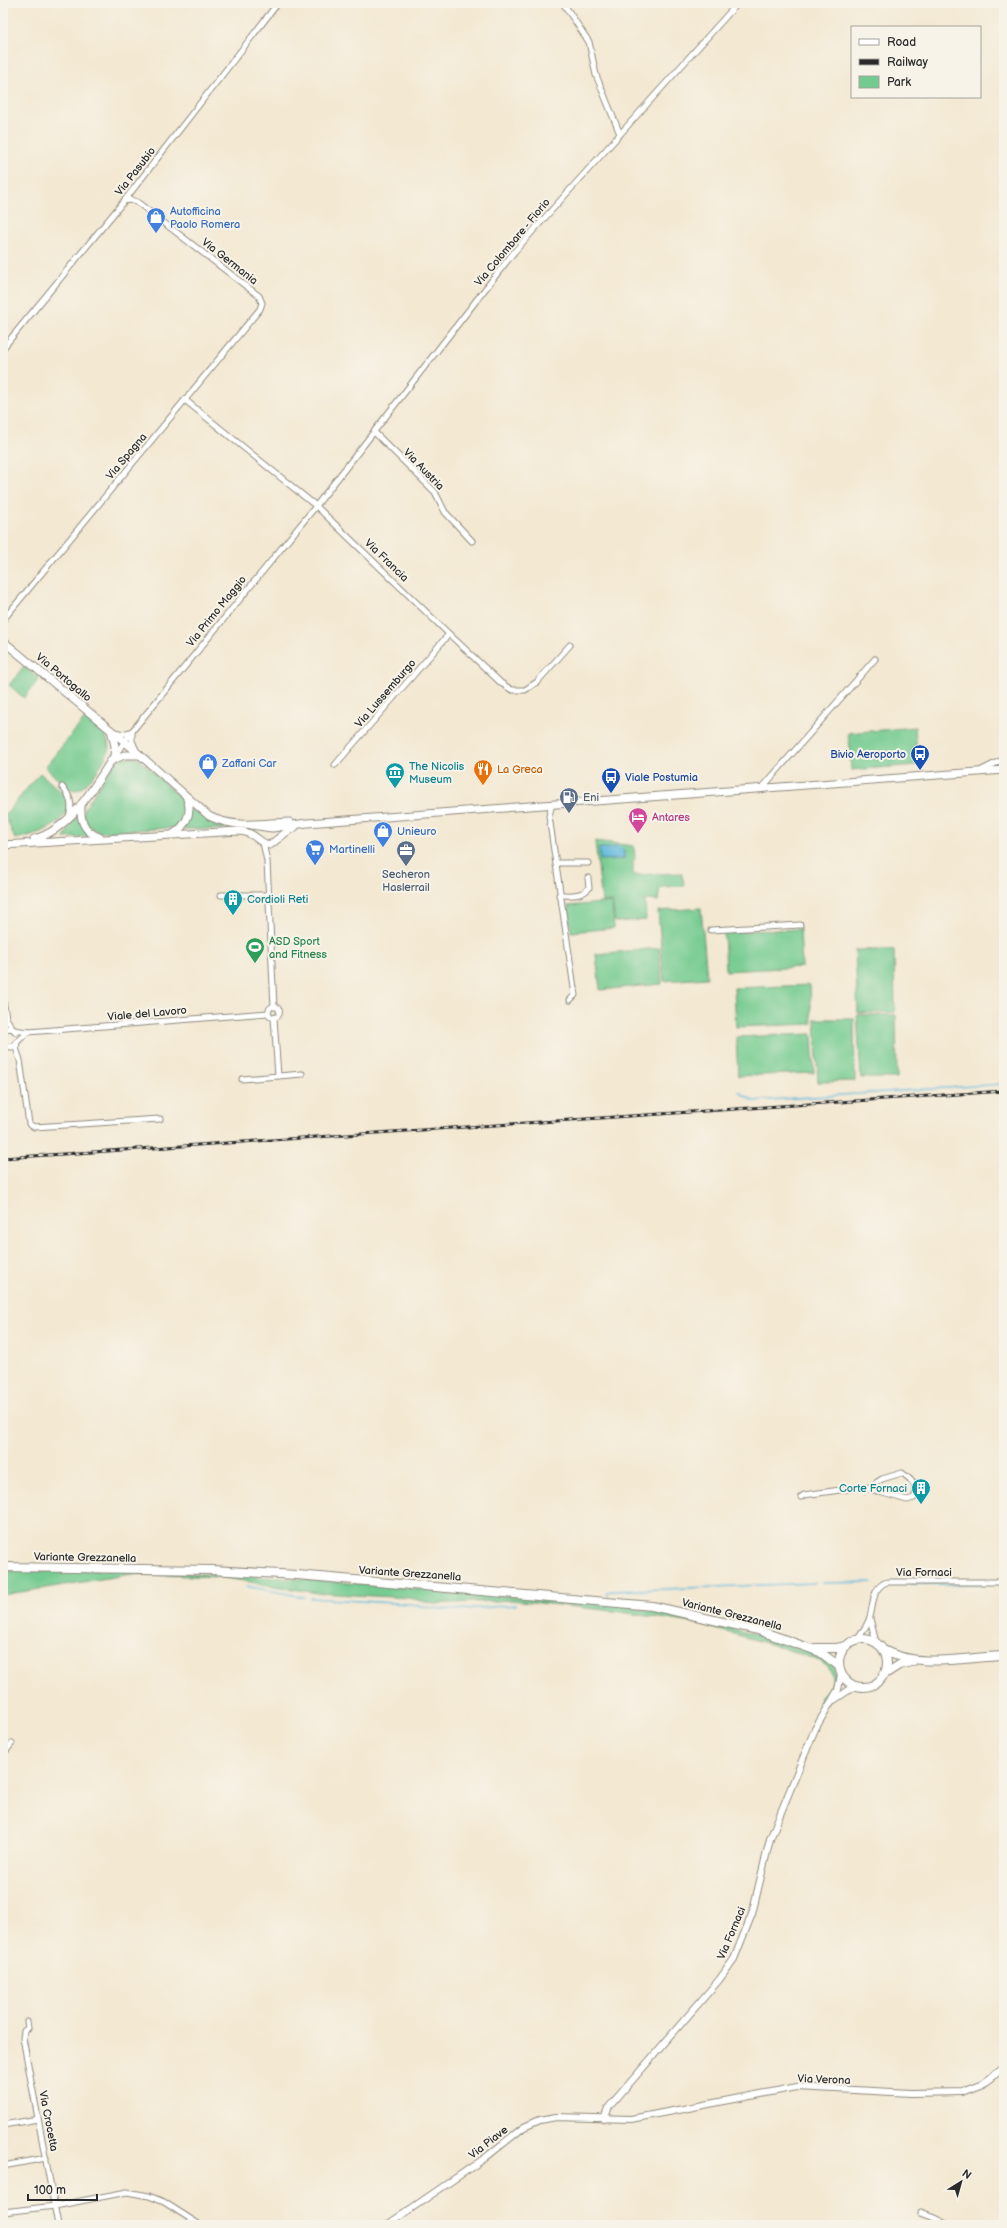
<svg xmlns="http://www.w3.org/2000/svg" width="1007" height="2228" viewBox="0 0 1007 2228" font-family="'Balsamiq Sans',sans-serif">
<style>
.green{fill:#74cb90;stroke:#507b5e}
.water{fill:#5fb8dd;stroke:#457284}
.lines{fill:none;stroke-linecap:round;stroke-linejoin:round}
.stream{stroke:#5fb8dd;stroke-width:1.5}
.minor-casing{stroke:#8f8a7e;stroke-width:7}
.tertiary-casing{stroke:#8f8a7e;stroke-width:8}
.secondary-casing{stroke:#8f8a7e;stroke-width:9}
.primary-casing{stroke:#8f8a7e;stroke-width:10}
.minor{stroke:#fff;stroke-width:5}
.tertiary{stroke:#fff;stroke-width:6}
.secondary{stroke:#fff;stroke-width:7}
.primary{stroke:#fff;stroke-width:8}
.rail-casing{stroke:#2b2b2b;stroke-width:3}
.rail{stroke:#f7f3e8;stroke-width:1.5;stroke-dasharray:4.5;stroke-linecap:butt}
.labels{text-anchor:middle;stroke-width:4;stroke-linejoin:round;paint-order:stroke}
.street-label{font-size:11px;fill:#2b2b2b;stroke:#f7f3e8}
.shop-label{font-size:11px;fill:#366cbe;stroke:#f7f3e8;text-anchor:start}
.transit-label{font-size:11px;fill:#164399;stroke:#f7f3e8;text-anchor:end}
.culture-label{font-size:11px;fill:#0d838f;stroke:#f7f3e8;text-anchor:start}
.food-label{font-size:11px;fill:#c56008;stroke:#f7f3e8;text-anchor:start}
.service-label{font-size:11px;fill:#4e5e75;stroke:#f7f3e8;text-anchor:start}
.hotel-label{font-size:11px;fill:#b23c85;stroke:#f7f3e8;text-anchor:start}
.leisure-label{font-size:11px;fill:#27864d;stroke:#f7f3e8;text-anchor:start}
</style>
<rect width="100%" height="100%" fill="#f7f3e8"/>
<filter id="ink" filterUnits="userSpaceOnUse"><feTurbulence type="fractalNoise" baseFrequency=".025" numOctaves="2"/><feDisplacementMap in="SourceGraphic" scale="8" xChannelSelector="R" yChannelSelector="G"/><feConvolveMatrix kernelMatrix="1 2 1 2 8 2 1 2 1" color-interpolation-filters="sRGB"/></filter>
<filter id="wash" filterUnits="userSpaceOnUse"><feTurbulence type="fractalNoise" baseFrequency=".012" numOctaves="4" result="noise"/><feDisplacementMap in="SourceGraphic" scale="16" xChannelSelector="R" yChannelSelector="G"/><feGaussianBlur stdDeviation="0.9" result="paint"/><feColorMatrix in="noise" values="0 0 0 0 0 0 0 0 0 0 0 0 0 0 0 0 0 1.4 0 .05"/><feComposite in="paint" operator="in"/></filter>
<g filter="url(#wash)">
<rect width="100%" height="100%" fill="#f3e8d2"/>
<g class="green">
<path d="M24,666L39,679L24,698L9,685Z"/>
<path d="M86,717L105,735L110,747C107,757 87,792 74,790C65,788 52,773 45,767Z"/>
<path d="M915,727L918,765L851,770L848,733Z"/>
<path d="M120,758H136L141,761L183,800C190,812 184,823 172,828L100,832L88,826L84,817V809L115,762Z"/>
<path d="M40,773L68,798L67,812C55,830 36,834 15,839L5,815Z"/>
<path d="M191,806L215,824L224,826V829H182Z"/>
<path d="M78,814L91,836L64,838V837Z"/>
<path d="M595,841L634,846L635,859L633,861V875L681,873L685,886L660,887L658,901L645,900L646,920L615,922L612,901L602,902Z"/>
<path d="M612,902L614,928L571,932L568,906Z"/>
<path d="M701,908L707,978L664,981L658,911Z"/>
<path d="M800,929L802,967L726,971L724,932Z"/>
<path d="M659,948L662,984L600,990L596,954Z"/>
<path d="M855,950H894L895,1012L858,1013Z"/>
<path d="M810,985L812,1024L736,1027L734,988Z"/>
<path d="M857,1015H896L897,1078H861Z"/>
<path d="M815,1019H854L855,1081L818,1082Z"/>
<path d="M812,1034L814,1073L738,1076L736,1037Z"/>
<path d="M120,1570L300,1579L625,1606C678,1615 730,1627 783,1643C797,1648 816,1651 829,1660C838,1666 837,1679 834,1688C831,1694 826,1704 819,1706L820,1698L832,1684L833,1676L829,1668L820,1661L777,1646L694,1623L614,1611L512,1600L434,1604L410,1598L317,1593L221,1577L132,1574L3,1595V1571Z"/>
</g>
<path class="water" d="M618,845L624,851V859L600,860L599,848H614Z"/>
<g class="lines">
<g class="stream">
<path d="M739,1092L753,1101L1004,1084"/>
<path d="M823,1583L872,1582"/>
<path d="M909,1584H997"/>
<path d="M246,1586L304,1597"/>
<path d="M608,1596V1592L613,1591L815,1583"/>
<path d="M310,1598L410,1604L432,1608L453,1610L516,1605"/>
</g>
</g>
</g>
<g filter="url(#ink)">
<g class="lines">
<g class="minor-casing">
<g id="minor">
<path d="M563,3L589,42L596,75L620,134"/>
<path d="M3,348L124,201L278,3"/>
<path d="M185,400L316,506L449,634L501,683L512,690H525L537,682L570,645"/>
<path d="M374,432L435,492L445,512L472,541"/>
<path d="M3,620L260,309L262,303L259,296L137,202L130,200L124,201"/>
<path d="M132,731V741L136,750"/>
<path d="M115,732L123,734L132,731"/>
<path d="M115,755L133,730L316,506L514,252L738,3"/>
<path d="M335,765L449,634"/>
<path d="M980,771L1004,759"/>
<path d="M62,787C70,795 73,805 69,816"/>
<path d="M762,788L875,659"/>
<path d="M552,804L549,816L575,995L570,1000"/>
<path d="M263,843L267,861L274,1007"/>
<path d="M556,863H588"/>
<path d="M221,895H268"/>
<path d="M559,895C570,895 581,897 589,888L588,878"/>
<path d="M711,930L800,925"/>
<path d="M3,999L6,1018L12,1028"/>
<circle cx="274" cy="1012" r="5.5"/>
<path d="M274,1018L278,1076"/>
<path d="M3,1029L12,1028L16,1032"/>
<path d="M14,1030L28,1032L268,1013"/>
<path d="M28,1032L17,1042L16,1048L20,1060L29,1124L34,1127L160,1119"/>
<path d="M3,1046L12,1047L17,1042"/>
<path d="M242,1079L302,1074"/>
<path d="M801,1497L804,1495L862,1487L907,1500L914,1498C920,1487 911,1479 902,1473L882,1479L868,1488"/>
<path d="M870,1619L876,1642"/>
<path d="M858,1639C862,1633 866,1627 869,1620C874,1607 871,1587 887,1582H1004"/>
<path d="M3,1755L12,1743"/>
<path d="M27,2022L28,2028L24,2031L23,2038L58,2225"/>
<path d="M3,2125L38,2119"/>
<path d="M3,2166L46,2158"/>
<path d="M3,2212L55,2206L127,2192L149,2196L164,2202L200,2225"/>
<path d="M921,2213L953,2225"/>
</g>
</g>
<g class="tertiary-casing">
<g id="tertiary">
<path d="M834,1700L855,1686"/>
<path d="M604,2119L609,2107L719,1980L734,1959L752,1914L770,1839L815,1729L838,1690L841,1674"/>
<path d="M387,2225L485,2158L524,2127L540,2120L556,2117L631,2119L797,2087L911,2093L963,2092L981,2085L1004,2068"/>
</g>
</g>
<g class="secondary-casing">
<g id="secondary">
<path d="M3,641L124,741L209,816C234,829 261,823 289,822"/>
<path d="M111,761L124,755H140"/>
<path d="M81,804C80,820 83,831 99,837"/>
<path d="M251,825L272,828L307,823L1004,770"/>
<path d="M173,834C185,827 193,813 187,799"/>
<path d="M34,839C70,830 95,786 114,756L115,746L111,730"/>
<path d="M3,845L239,831C256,832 260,845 270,845L289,830L295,827"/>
</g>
</g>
<g class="primary-casing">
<g id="primary">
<path d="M3,1567L212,1570L297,1575L652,1606L758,1630L820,1652L839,1666"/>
<circle cx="863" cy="1663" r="24"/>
<path d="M815,1648H837L846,1646"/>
<path d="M883,1650C919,1669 965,1657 1004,1656"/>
<path d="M885,1674L899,1665L912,1662"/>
</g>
</g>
<use href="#minor" class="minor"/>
<use href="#tertiary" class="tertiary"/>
<use href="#secondary" class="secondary"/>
<use href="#primary" class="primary"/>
<g class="rail-casing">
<path id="rail" d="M3,1158L1004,1091"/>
</g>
<use href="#rail" class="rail"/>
</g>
</g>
<defs>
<g id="shop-pin" transform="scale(1)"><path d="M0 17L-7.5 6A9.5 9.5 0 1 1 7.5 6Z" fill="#3f7fe0" stroke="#f7f3e8"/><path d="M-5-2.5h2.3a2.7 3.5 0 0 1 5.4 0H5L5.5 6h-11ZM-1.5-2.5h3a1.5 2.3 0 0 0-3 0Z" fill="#fff"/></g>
<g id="bus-pin" transform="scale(1)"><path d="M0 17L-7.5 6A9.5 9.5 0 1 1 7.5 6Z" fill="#1a4fb4" stroke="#f7f3e8"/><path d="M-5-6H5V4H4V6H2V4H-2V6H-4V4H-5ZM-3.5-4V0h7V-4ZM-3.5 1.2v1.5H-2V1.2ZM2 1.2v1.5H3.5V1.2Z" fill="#fff"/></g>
<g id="restaurant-pin" transform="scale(1)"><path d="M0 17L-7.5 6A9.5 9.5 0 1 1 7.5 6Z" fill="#e8710a" stroke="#f7f3e8"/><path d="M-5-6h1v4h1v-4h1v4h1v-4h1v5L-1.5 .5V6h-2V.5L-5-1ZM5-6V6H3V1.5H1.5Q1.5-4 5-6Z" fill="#fff"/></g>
<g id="museum-pin" transform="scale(1)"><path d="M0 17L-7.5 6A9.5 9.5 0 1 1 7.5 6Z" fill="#0f9aa8" stroke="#f7f3e8"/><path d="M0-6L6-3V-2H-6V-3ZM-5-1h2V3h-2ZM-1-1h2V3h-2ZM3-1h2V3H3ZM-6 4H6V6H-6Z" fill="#fff"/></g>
<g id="fuel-pin" transform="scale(1)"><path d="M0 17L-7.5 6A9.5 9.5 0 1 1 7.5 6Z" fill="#5c6f8a" stroke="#f7f3e8"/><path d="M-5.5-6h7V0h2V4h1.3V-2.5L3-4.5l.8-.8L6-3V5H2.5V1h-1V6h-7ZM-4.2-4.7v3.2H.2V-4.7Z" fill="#fff"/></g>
<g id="hotel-pin" transform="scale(1)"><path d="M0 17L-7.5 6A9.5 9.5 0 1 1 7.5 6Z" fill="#d1479c" stroke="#f7f3e8"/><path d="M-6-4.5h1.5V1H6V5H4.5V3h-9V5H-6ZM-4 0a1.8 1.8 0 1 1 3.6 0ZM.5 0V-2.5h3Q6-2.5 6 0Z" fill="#fff"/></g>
<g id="supermarket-pin" transform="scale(1)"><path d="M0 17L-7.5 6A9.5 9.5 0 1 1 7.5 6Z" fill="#3f7fe0" stroke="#f7f3e8"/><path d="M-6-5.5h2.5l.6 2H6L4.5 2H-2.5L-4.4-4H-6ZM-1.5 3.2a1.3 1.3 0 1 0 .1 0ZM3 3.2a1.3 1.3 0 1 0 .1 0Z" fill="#fff"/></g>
<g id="office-pin" transform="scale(1)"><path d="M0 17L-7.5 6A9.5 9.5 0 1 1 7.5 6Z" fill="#5c6f8a" stroke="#f7f3e8"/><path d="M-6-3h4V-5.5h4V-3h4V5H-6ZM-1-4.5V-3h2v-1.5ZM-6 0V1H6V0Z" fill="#fff"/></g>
<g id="building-pin" transform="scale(1)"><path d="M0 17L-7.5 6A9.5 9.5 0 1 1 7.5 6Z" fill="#0f9aa8" stroke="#f7f3e8"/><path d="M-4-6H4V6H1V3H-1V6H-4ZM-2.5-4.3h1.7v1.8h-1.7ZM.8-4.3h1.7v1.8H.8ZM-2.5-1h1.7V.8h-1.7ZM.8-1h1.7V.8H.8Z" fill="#fff"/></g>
<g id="stadium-pin" transform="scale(1)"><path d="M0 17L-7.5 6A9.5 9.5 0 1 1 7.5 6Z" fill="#2e9e5b" stroke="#f7f3e8"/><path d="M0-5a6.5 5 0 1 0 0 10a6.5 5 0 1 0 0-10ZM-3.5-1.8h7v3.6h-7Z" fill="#fff"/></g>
</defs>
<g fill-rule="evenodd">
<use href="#shop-pin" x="156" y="217"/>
<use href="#bus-pin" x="920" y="754"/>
<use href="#shop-pin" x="208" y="763"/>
<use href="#restaurant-pin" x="483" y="769"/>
<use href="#museum-pin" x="395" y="772"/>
<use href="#bus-pin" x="611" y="777"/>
<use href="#fuel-pin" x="569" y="797"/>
<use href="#hotel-pin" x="638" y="817"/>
<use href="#shop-pin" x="383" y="831"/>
<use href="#supermarket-pin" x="315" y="849"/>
<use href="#office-pin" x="406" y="850"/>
<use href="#building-pin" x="233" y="899"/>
<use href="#stadium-pin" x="255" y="947"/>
<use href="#building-pin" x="921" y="1488"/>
</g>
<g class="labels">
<g class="street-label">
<text transform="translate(135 171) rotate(-52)" y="4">Via Pasubio</text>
<text transform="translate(512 242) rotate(-50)" y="4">Via Colombare - Fiorio</text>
<text transform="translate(230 261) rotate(38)" y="4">Via Germania</text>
<text transform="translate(126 456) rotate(-50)" y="4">Via Spagna</text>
<text transform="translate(424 469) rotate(46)" y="4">Via Austria</text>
<text transform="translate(387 560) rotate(44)" y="4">Via Francia</text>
<text transform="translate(216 611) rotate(-51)" y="4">Via Primo Maggio</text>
<text transform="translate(64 677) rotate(40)" y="4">Via Portogallo</text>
<text transform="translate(385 693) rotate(-49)" y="4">Via Lussemburgo</text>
<text transform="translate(147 1013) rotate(-5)" y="4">Viale del Lavoro</text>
<text transform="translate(85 1557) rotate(1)" y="4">Variante Grezzanella</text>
<text x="924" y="1576">Via Fornaci</text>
<text transform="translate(410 1573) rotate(4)" y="4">Variante Grezzanella</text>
<text transform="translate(732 1614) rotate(14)" y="4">Variante Grezzanella</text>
<text transform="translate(731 1933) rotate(-67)" y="4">Via Fornaci</text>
<text transform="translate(824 2079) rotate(2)" y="4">Via Verona</text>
<text transform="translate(49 2121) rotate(79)" y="4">Via Crocetta</text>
<text transform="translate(488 2142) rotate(-38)" y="4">Via Piave</text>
</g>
<g class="shop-label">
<text x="170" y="215">Autofficina<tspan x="170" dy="13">Paolo Romera</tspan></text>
<text x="222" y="767">Zaffani Car</text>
<text x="397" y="835">Unieuro</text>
<text x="329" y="853">Martinelli</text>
</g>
<g class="transit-label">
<text x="906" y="758">Bivio Aeroporto</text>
<text x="625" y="781" text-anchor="start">Viale Postumia</text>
</g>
<g class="culture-label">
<text x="409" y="770">The Nicolis<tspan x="409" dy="13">Museum</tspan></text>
<text x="247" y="903">Cordioli Reti</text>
<text x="907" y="1492" text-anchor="end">Corte Fornaci</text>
</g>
<g class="food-label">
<text x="497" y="773">La Greca</text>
</g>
<g class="service-label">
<text x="583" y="801">Eni</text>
<text x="406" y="878" text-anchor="middle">Secheron<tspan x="406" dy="13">Haslerrail</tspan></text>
</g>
<g class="hotel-label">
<text x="652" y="821">Antares</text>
</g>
<g class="leisure-label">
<text x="269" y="945">ASD Sport<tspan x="269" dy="13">and Fitness</tspan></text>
</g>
</g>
<rect width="1007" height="2228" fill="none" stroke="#f7f3e8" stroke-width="16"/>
<rect x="851" y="26" width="130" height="72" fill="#f7f3e8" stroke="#a5a39c"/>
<rect x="859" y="39" width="20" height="6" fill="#ffffff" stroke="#a5a39c"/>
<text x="887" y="46" font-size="12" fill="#2b2b2b">Road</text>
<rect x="859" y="59" width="20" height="6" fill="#2b2b2b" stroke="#a5a39c"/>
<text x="887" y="66" font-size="12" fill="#2b2b2b">Railway</text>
<rect x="859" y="76" width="20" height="12" fill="#74cb90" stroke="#a5a39c"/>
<text x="887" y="86" font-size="12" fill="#2b2b2b">Park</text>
<g transform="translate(961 2182) rotate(37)" stroke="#f7f3e8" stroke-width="3" paint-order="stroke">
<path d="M0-3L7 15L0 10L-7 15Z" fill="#2b2b2b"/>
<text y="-6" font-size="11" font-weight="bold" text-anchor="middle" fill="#2b2b2b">N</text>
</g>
<path d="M28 2194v6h69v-6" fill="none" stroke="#2b2b2b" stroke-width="2"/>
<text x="34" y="2194" font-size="12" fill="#2b2b2b" stroke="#f7f3e8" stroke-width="3" paint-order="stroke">100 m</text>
</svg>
